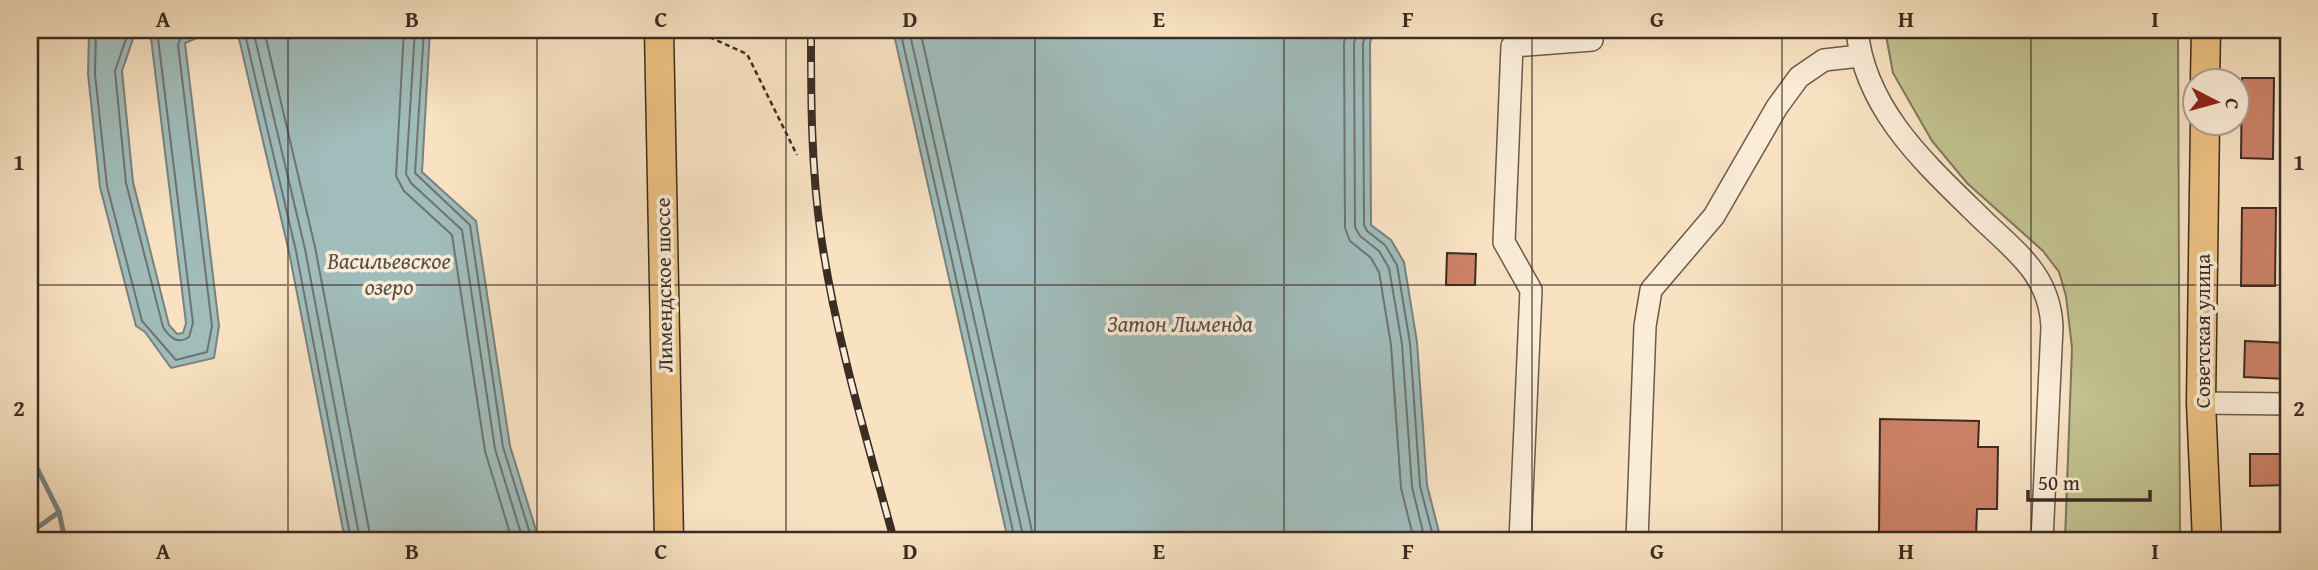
<svg xmlns="http://www.w3.org/2000/svg" width="2318" height="570" viewBox="0 0 2318 570" font-family="'Gentium Book Plus',serif">
<style>
.green{fill:#c2c290;stroke:#7f775a;stroke-width:2}
.water{fill:#a0bcbb;stroke:#78827f;stroke-width:2}
.lines{fill:none;stroke-linecap:round;stroke-linejoin:round}
.shore{stroke:#6e7470;stroke-width:2}
.stream{stroke:#78827f;stroke-width:5}
.building{fill:#cb8166;stroke:#3c2c24;stroke-width:2}
.minor-casing{stroke:#6b5a4c;stroke-width:24}
.major-casing{stroke:#3c2c24;stroke-width:31}
.path{stroke:#3c2c24;stroke-width:2.5;stroke-dasharray:5 3.5;stroke-linecap:butt}
.minor{stroke:#faecd7;stroke-width:21}
.major{stroke:#ecc181;stroke-width:28}
.rail-casing{stroke:#3c2c24;stroke-width:8}
.rail{stroke:#faecd7;stroke-width:5;stroke-dasharray:16;stroke-linecap:butt}
.grid{fill:none;stroke:#3c2c24;stroke-width:2;stroke-opacity:0.55}
.labels{text-anchor:middle;stroke-width:7;stroke-linejoin:round;paint-order:stroke}
.street-label{font-size:21px;fill:#3c2c24;stroke:#faecd7}
.water-label{font-size:23px;font-style:italic;fill:#55504a;stroke:#faecd7}
.neatline{fill:none;stroke:#3c2c24;stroke-width:2.5}
.grid-label{font-size:23px;text-anchor:middle;font-weight:bold;fill:#3c2c24}
</style>
<rect width="100%" height="100%" fill="#f8e2c2"/>
<filter id="stains"><feTurbulence type="fractalNoise" baseFrequency=".00286" numOctaves="4"/><feColorMatrix values="0 0 0 0 .2 0 0 0 0 .09 0 0 0 0 .02 0 0 0 .5 -.17"/></filter>
<radialGradient id="worn" r=".72"><stop offset=".6" stop-color="#630" stop-opacity="0"/><stop offset="1" stop-color="#630" stop-opacity=".3"/></radialGradient>
<path class="green" d="M1885,30H2178L2180,540H2065L2072,348L2066,296L2059,272L2043,251L1967,183L1932,141L1893,73Z"/>
<g class="water">
<path d="M89,30H136L122,71L133,182L169,325L177,334L183,333L186,323L150,30H215L185,43L219,326L214,358L171,368L145,332L136,326L100,187L88,74Z"/>
<path d="M237,30H430L422,172L476,221L510,446L539,540H345L289,252Z"/>
<path d="M893,30H1374L1370,43L1371,225L1391,240L1404,262L1417,342L1427,485L1441,540H1008Z"/>
</g>
<g class="lines">
<g class="shore">
<path d="M96,30L95,74L107,186L142,321L176,360L207,352L212,326L178,45L181,37L197,30"/>
<path d="M129,30L115,71L126,183L163,327C169,337 178,345 189,337L193,323L157,30"/>
<path d="M244,30L296,251L351,540"/>
<path d="M253,30L305,249L360,540"/>
<path d="M264,30L315,247L371,540"/>
<path d="M404,30L396,176L404,191L452,235L485,451L512,540"/>
<path d="M415,30L406,174L411,183L462,230L495,449L523,540"/>
<path d="M424,30L415,173L470,225L503,447L532,540"/>
<path d="M900,30L1015,540"/>
<path d="M909,30L1024,540"/>
<path d="M920,30L1034,540"/>
<path d="M1347,30L1344,43L1345,228L1350,241L1371,258L1379,272L1391,345L1401,488L1414,540"/>
<path d="M1358,30L1354,43L1355,227L1360,236L1379,251L1389,268L1402,344L1412,487L1425,540"/>
<path d="M1367,30L1363,43L1364,225L1367,231L1385,245L1397,265L1410,343L1420,486L1434,540"/>
</g>
<g class="stream">
<path d="M30,477L38,470L59,512L65,540"/>
<path d="M30,533L59,512"/>
</g>
</g>
<g class="building">
<path d="M2242,78H2274L2273,159L2241,158Z"/>
<path d="M2242,208H2276L2275,286H2241Z"/>
<path d="M1447,253L1476,254L1475,285H1446Z"/>
<path d="M2245,341L2288,343V379L2244,377Z"/>
<path d="M1880,419L1979,421L1978,447H1998L1997,509H1977L1976,536L1879,534Z"/>
<path d="M2250,454H2288V485L2250,486Z"/>
</g>
<g class="lines">
<g class="minor-casing">
<g id="minor">
<path d="M1857,30C1865,112 1929,167 1985,222C2019,254 2050,277 2052,327L2042,540"/>
<path d="M2201,403L2288,404"/>
<path d="M1520,540L1531,290L1504,242L1512,46L1592,40L1593,30"/>
<path d="M1637,540L1645,326L1651,290L1714,216L1777,107L1799,77L1824,60L1860,56"/>
</g>
</g>
<g class="major-casing">
<g id="major">
<path d="M659,30L669,540"/>
<path d="M2205,80L2206,30"/>
<path d="M2205,122L2201,403L2207,540"/>
</g>
</g>
<g class="path">
<path d="M547,30L553,36L605,30"/>
<path d="M694,30L747,54L797,155"/>
</g>
<use href="#minor" class="minor"/>
<use href="#major" class="major"/>
<g class="rail-casing">
<path id="rail" d="M811,30C811,99 811,167 821,236C836,339 867,440 894,540"/>
</g>
<use href="#rail" class="rail"/>
</g>
<path class="grid" d="M288,30V540M537,30V540M786,30V540M1035,30V540M1284,30V540M1532,30V540M1782,30V540M2031,30V540M30,285H2288"/>
<g class="labels">
<g class="street-label">
<text transform="translate(664 285) rotate(-91)" y="7">Лимендское шоссе</text>
<text transform="translate(2203 331) rotate(-90)" y="7">Советская улица</text>
</g>
<g class="water-label">
<text x="389" y="269">Васильевское<tspan x="389" dy="26">озеро</tspan></text>
<text x="1180" y="332">Затон Лименда</text>
</g>
</g>
<rect width="2318" height="570" fill="none" stroke="#f8e2c2" stroke-width="77"/>
<g transform="translate(2216 102) rotate(96)"><circle r="33" fill="#faecd7" stroke="#ae9f8f" stroke-width="2"/>
<path d="M0-5L12 26L0 18L-12 26Z" fill="#8f2418"/>
<text y="-10" font-size="19" font-weight="bold" text-anchor="middle" fill="#3c2c24">С</text>
</g>
<path d="M2028 490v10h122v-10" fill="none" stroke="#3c2c24" stroke-width="3.5"/>
<text x="2038" y="490" font-size="21" fill="#3c2c24" stroke="#faecd7" stroke-width="5" paint-order="stroke">50 m</text>
<rect x="38" y="38" width="2242" height="494" class="neatline"/>
<g class="grid-label">
<text x="163" y="27">A</text>
<text x="412" y="27">B</text>
<text x="661" y="27">C</text>
<text x="910" y="27">D</text>
<text x="1159" y="27">E</text>
<text x="1408" y="27">F</text>
<text x="1657" y="27">G</text>
<text x="1906" y="27">H</text>
<text x="2155" y="27">I</text>
<text x="19" y="170">1</text>
<text x="2299" y="170">1</text>
<text x="19" y="416">2</text>
<text x="2299" y="416">2</text>
<text x="163" y="559">A</text>
<text x="412" y="559">B</text>
<text x="661" y="559">C</text>
<text x="910" y="559">D</text>
<text x="1159" y="559">E</text>
<text x="1408" y="559">F</text>
<text x="1657" y="559">G</text>
<text x="1906" y="559">H</text>
<text x="2155" y="559">I</text>
</g>
<rect width="100%" height="100%" filter="url(#stains)"/>
<rect width="100%" height="100%" fill="url(#worn)"/>
</svg>
